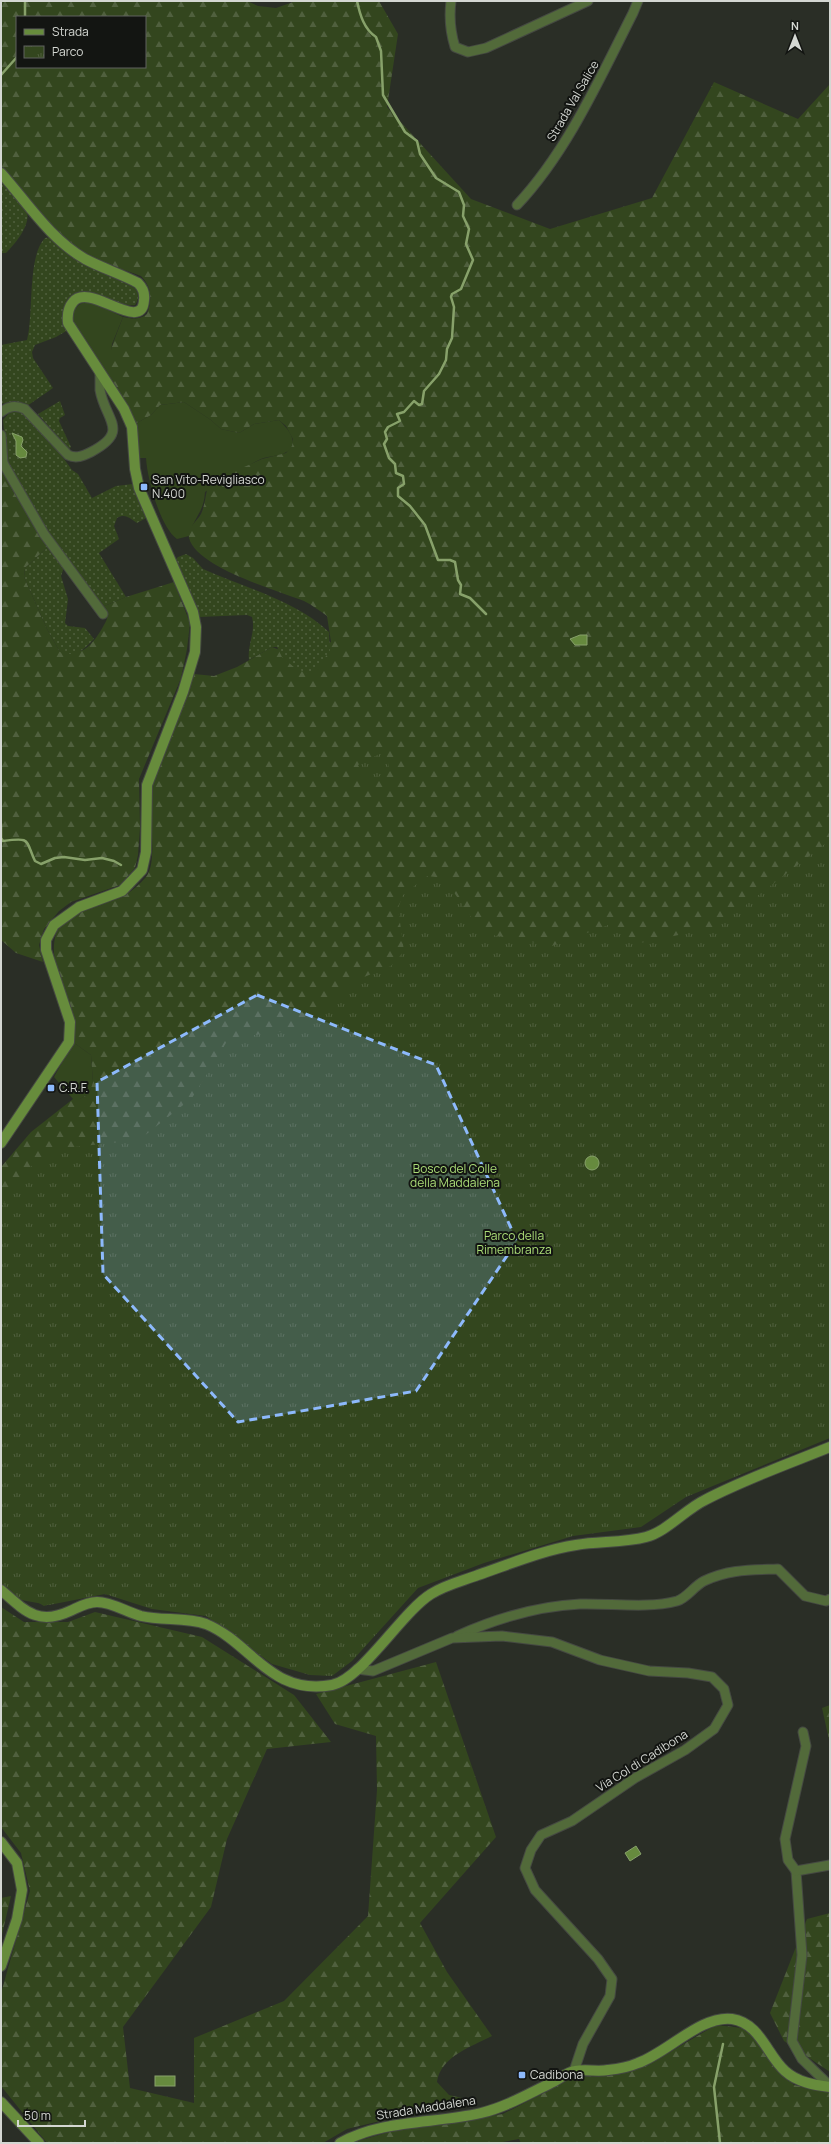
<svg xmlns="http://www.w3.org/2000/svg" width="831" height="2144" viewBox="0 0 831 2144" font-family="Manrope,sans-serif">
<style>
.grass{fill:#33461e}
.forest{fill:url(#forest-firs);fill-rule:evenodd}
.park{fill:url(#park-tufts)}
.garden{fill:url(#garden-dots)}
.water{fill:#668a3e;stroke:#87a16a}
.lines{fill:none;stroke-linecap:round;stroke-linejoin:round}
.stream{stroke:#87a16a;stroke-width:2.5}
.street-casing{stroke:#454942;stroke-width:11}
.secondary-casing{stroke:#454942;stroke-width:12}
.street{stroke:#526a3a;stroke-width:9}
.secondary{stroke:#678c3c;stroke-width:10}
.marked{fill:#8db9fc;fill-opacity:0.2;stroke:#8db9fc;stroke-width:3;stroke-dasharray:8 5;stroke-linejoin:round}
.poi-dot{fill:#8db9fc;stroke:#131512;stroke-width:1.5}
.labels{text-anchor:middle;stroke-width:4;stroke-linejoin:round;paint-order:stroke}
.street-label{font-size:12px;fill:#d4d7d2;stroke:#131512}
.poi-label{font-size:12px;fill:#d4d7d2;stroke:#131512;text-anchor:start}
.park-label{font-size:12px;fill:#abdd77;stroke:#131512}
</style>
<defs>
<pattern id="forest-firs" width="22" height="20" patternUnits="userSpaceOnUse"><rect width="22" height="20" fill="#33461e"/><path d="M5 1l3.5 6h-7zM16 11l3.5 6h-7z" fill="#50603e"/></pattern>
<pattern id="park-tufts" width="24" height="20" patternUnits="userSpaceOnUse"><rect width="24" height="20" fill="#33461e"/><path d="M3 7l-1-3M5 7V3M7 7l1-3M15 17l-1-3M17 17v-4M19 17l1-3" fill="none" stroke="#50603e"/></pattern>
<pattern id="garden-dots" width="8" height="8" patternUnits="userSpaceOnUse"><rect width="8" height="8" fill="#33461e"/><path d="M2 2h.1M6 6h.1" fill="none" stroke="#50603e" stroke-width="1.8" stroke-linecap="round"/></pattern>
</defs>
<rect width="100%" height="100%" fill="#2a2e26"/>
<g class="grass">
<path d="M90,301L123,317L112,344L109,379L72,321C72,308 78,303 90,301Z"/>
<path d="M184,402L211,420L221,429L239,433L254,424L279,420C285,426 296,437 292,446C287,457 271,455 261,459C242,468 223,482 205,492C204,513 193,518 189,536L177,539C160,527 147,478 146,458H140L135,424L151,415L160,405Z"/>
<path d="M73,1042L91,1055L93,1082L89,1094L80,1099H73L54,1077Z"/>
</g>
<g class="forest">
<path d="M1,1H247L258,6L276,8L296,1H379L398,34L387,107L471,199L550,229L652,198L714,82L798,119L830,84V1422L207,1607L88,1592L44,1606L1,1581V1167L31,1132L73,1099H80L89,1094L93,1082L91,1055L73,1042C81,1004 45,971 56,934C62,909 106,905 125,895C131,892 141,883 146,877C158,862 149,819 150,800C151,784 159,769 165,754C174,727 184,701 194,674L214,676L237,667L272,647L280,650L283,657L331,642L327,616C320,611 312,605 304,601C277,590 197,568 189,538C187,528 197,521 201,514C206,503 205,492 210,482L262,459L286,453L292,446L293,439L286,426L279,420L254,424L239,433L221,429L211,420L184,402L160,405L151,415L135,424C127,410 115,395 110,380C103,362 117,334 123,317C133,319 139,320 147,314C152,300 152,287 141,276C122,269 100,262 82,251C49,231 26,196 1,167ZM17,17H145V67H17Z"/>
<path d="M3,472L49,546L25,568L24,577L47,629L60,652C67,652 74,652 80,651C91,649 103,628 107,619L102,607L126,597L174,582L190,623L187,649L181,678L139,779L140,828L138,855L135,868L120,885L71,902L59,911L44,929L39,945L43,962L16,953L1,940V475Z"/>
<path d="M1,1607L24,1622H68L95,1612L202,1637L294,1695L331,1742L267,1749L227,1839L211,1907L123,2027L130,2088L194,2103V2038L284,2001L368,1916L377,1790L376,1736L335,1724L316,1694L436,1662L496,1837L420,1923L447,1972L492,2036C471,2047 441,2056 437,2082L449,2095L475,2101L477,2105L388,2119L347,2129L323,2143H47L1,2086V1993L30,1891L21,1853L1,1827Z"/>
<path d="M830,1705V1744L822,1708Z"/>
<path d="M11,1896L1,1939V1898Z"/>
<path d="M830,1913V2072L784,2041L770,2013L807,1919Z"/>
<path d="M716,2025L742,2028L757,2039L776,2065L794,2085L830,2091V2143H521L519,2139L497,2143H351L389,2132L503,2114L574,2077L607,2076L653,2062Z"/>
</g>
<g class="park">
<path d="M385,751L390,771L367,783L358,765Z"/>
<path d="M830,840V1438L686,1497L641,1527L573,1536L484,1563L418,1588L352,1661L332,1676L310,1675L272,1664L206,1616L152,1609L105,1594L49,1605L21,1600L1,1584V1208L22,1173L55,1149L139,1140L192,1098L229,1038L296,1030L310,1023L347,984L391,966L404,951L398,908L403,895L427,876L444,878L482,933L552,946L608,925L635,944L717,927Z"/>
</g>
<g class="garden">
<path d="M1,181C9,190 20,199 26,209C33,223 15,244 6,253H1Z"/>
<path d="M51,237L83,263L135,288C139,294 139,299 135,305C114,308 82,277 67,301C61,311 63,320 68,330L56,337L35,345L32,352L33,358L53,388L27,406L15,402L1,404V345L27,340C34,315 27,256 45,238Z"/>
<path d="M60,401L65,415L60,418L59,421L71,447L69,450L38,414Z"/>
<path d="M17,410L24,412L59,452L72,470L78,474L92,498L116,486L133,484L146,518L137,523C130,519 126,513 117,518L114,526L119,539L99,553L126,597L102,607L64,558L15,480L7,460L3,420L10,412Z"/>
<path d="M49,546L64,567L61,576L68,599L65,623L68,626L85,628L94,639C83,650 76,658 60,652L47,629L24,577L25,568Z"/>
<path d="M186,554L193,558L203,569C245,588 295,600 329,632L330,651L311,675L295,668L282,657L277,647H272L249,660C247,645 256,632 252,617L247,615L199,617L186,581L175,560L178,557Z"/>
</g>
<g class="water">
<path d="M12,433L22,437L23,440L21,446L27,452L26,457L20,458L16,455V441Z"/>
<path d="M580,635H587V645H575L570,639Z"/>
<circle cx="592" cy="1163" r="7"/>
<path d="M636,1846L641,1854L630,1861L625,1853Z"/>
<rect x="155" y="2076" width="20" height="10"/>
</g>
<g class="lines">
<g class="stream">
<path d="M25,1V17"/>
<path d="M357,1C360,15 364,29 376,37L381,51L383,95L405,132L417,141L420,154L436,178L459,192L464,205L463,216L469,229L466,244L473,260L461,289L452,294L451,297L454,307L452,338L447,349L446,360L439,374L424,391L422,404L419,405L414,401L404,412L397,414L400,421L388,427L385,432L387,439L384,444L389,458L395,464L396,473L403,476L404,484L398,488V496L410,506L425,525L438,560H450L455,562L458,580L461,585L460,594L470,598L486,614"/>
<path d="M1,75L17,57"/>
<path d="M1,824V838L3,841C32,837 25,840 35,861L41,864L55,858L64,857L85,860L102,858L114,861L121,865"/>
<path d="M720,2143L714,2087L723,2044"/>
</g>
<g class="street-casing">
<g id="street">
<path d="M451,1C449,17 450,31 455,47L468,52L486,48L588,1"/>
<path d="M517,205C567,152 600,78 633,13L638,1"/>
<path d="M1,412C9,406 15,405 25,409L68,455C76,459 83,456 91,452C131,431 105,420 100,390C100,385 100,379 100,374"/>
<path d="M1,435L3,463L1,466"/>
<path d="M3,463L44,534L103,614"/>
<path d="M457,1636C495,1619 538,1606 580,1604C611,1603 647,1609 677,1601C687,1598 694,1586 704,1581C729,1569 751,1570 778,1569L805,1596L826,1601L830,1599"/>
<path d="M357,1669L373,1671L452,1638L502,1636L552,1642L600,1660L649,1671L688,1673L712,1677L724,1689L728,1705L714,1729L685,1750L635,1778L572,1821L541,1835L531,1850L525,1868L535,1890L598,1959L612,1979L610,1996L583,2044L574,2071"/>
<path d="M830,1865L796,1871L802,1955L792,2041L802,2059L830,2086"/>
<path d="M796,1871L788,1860L785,1839L806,1746L803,1732"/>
</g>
</g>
<g class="secondary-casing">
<g id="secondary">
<path d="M1,173C27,202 50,239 85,259C102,268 121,274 138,283C143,288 145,293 144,300C142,335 89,281 73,302C68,308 67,315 68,323L124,409L132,427L135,469L139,488L193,612L196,627L195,652L183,692L147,785L146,852L142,870L122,891L79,907L54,925L46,940V950L70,1022L69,1042L1,1143"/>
<path d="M1,1590C25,1611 38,1626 70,1611C79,1607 87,1602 97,1602C112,1602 126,1612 141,1616C162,1621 186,1617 206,1624C252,1643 270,1696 332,1685C361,1680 402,1612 431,1594C445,1585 462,1581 478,1575C510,1564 543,1550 576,1545C599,1541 624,1543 646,1537C666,1532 686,1509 705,1500C745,1479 788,1464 830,1447"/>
<path d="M1,1842L17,1863L22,1890L17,1919L1,1966"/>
<path d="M1,2102L39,2143"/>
<path d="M340,2143C383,2119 434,2124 481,2113C506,2107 528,2094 551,2083C558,2080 567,2072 575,2071C586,2069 598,2072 608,2070C618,2069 629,2067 638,2063C667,2053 701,2015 732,2019C760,2023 767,2055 785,2071C797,2082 814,2085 830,2087"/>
</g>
</g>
<use href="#street" class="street"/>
<use href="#secondary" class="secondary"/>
</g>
<path class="marked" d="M257,995L436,1065L517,1241L416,1391L238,1422L103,1274L97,1082Z"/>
<g class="poi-dot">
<rect x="140" y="483" width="8" height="8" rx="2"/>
<rect x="47" y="1084" width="8" height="8" rx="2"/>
<rect x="518" y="2071" width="8" height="8" rx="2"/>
</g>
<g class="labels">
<g class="street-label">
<text transform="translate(573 101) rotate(-60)" y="4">Strada Val Salice</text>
<text transform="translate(642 1761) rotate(-32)" y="4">Via Col di Cadibona</text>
<text transform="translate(426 2108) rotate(-9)" y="4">Strada Maddalena</text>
</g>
<g class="poi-label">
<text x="152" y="484">San Vito-Revigliasco<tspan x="152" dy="14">N.400</tspan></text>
<text x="59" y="1092">C.R.F.</text>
<text x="530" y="2079">Cadibona</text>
</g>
<g class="park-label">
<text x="455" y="1173">Bosco del Colle<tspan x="455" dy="14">della Maddalena</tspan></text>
<text x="514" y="1240">Parco della<tspan x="514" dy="14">Rimembranza</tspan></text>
</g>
</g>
<rect width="831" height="2144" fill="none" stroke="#d4d7d2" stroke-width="4"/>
<rect x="16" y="16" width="130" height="52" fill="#131512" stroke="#60635f"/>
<rect x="24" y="29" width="20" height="6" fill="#678c3c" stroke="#60635f"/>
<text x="52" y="36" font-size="12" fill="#d4d7d2">Strada</text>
<rect x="24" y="46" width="20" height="12" fill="url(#park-tufts)" stroke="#60635f"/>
<text x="52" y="56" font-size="12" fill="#d4d7d2">Parco</text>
<g transform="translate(795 36)" stroke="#131512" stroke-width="3" paint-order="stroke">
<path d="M0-3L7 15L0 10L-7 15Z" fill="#d4d7d2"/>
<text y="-6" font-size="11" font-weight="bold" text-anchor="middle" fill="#d4d7d2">N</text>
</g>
<path d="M18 2120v6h67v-6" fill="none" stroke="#d4d7d2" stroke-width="2"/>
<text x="24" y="2120" font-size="12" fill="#d4d7d2" stroke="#131512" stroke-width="3" paint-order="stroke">50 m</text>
</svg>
